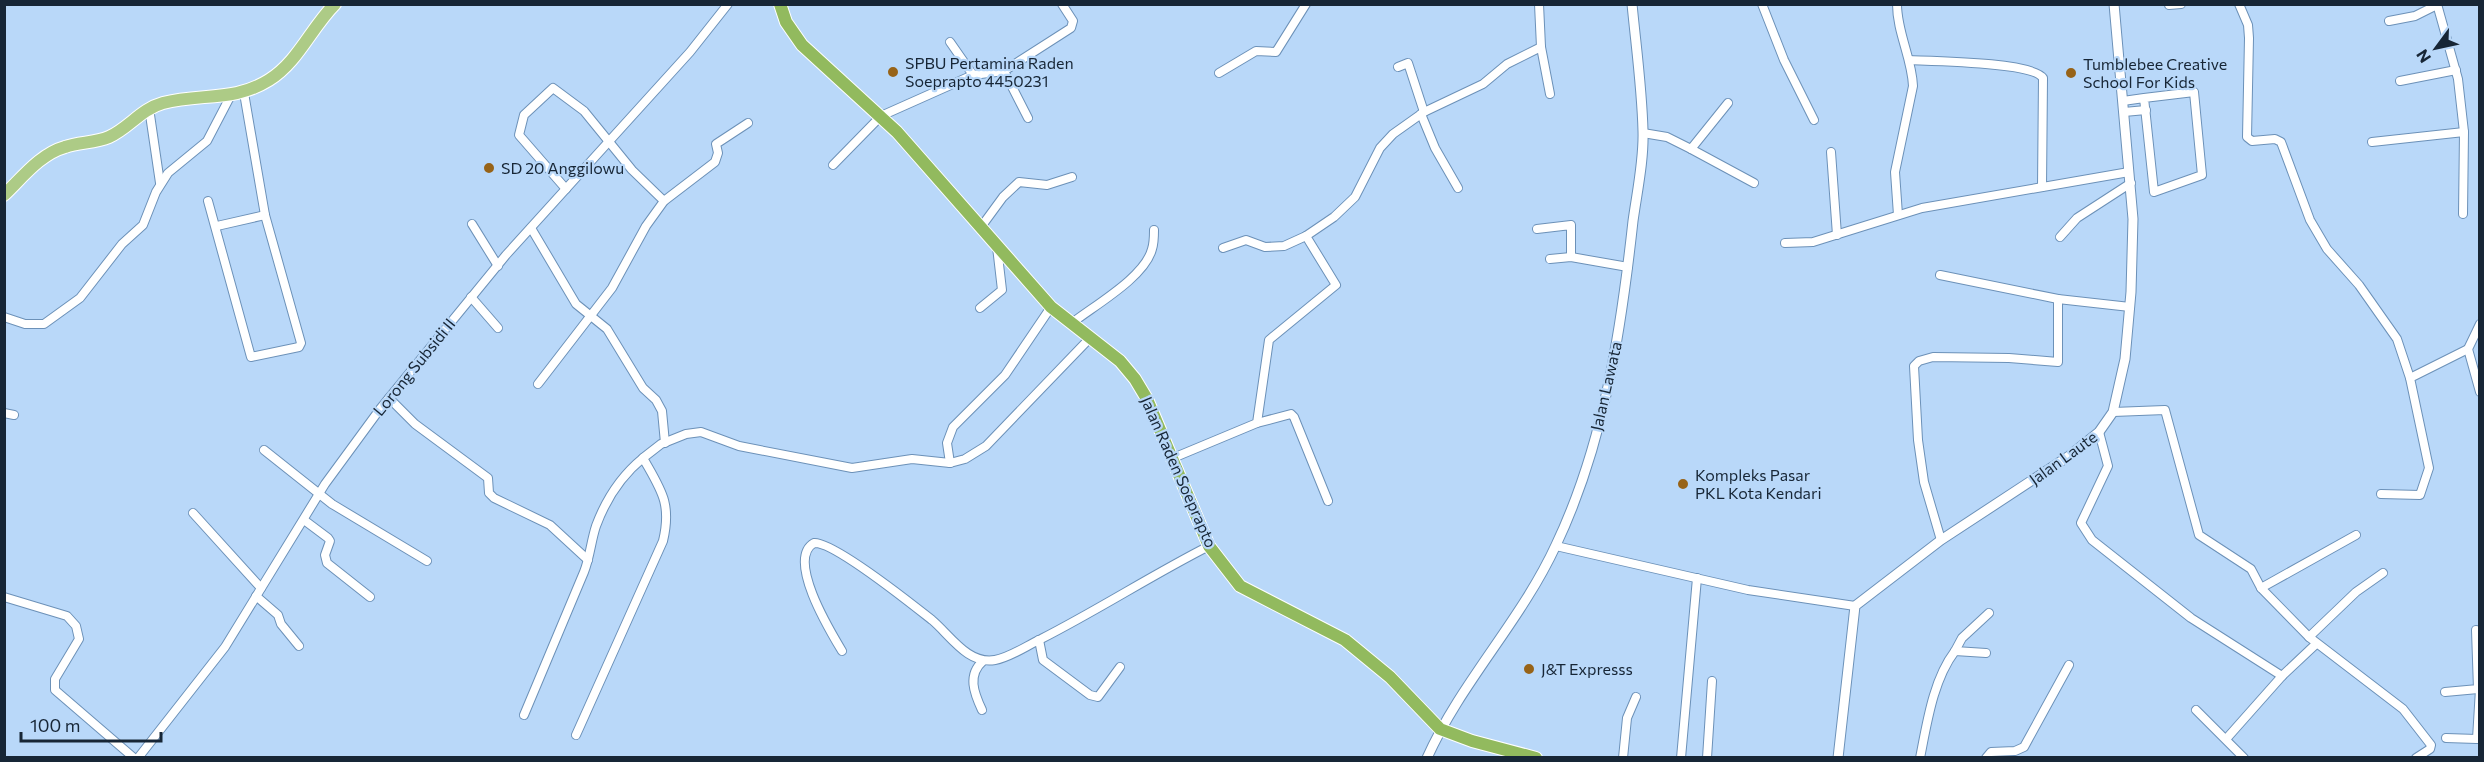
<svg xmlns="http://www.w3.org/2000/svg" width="2484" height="762" viewBox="0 0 2484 762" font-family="Commissioner,sans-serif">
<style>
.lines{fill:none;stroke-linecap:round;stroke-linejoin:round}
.minor-casing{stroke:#6c91b8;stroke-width:10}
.tertiary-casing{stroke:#6c91b8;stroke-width:11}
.primary-casing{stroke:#fff;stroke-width:14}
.trunk-casing{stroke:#fff;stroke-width:14}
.minor{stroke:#fff;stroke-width:8}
.tertiary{stroke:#fff;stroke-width:9}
.primary{stroke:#adcb86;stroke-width:12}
.trunk{stroke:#92ba5e;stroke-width:12}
.poi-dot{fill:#976318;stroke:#b9d8f9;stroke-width:2}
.labels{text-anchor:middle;stroke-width:4.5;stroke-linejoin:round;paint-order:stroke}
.poi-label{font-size:16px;fill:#172636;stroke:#b9d8f9;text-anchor:start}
.street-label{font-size:16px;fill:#172636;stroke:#b9d8f9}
</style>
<rect width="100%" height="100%" fill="#b9d8f9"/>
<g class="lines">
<g class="minor-casing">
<g id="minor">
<path d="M1762,4L1784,60L1814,120"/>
<path d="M1897,4C1897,33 1912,58 1913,86L1895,172L1898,215"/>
<path d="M2239,4L2248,25L2249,38L2247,137L2252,141L2275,139L2281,142L2310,220L2327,249L2359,285L2397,339L2410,378"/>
<path d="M2437,4L2458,79L2464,132L2463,214"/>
<path d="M2169,5L2181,4"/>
<path d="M2389,21L2415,16L2437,5"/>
<path d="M1541,47L1550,94"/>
<path d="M1909,60C1932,61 2033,62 2043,78L2042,187"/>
<path d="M1398,67L1408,63L1424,112"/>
<path d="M1004,71L1028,118"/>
<path d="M1219,73L1256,51L1276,52L1306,4"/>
<path d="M973,75L1004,71L1071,28L1073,21L1062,4"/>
<path d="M2400,81L2456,70"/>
<path d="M2123,101L2144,98L2154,192L2202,175L2194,92L2144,98"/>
<path d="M149,108L160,183"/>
<path d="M2124,112L2146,110"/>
<path d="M1421,114L1435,148L1458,188"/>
<path d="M1643,133L1667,137L1691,149L1728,103"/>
<path d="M2372,142L2464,132"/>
<path d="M1691,149L1754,183"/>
<path d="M1831,152L1837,235"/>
<path d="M833,165L881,116L973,75L950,42"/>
<path d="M566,189L519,135L524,115L553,88L584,111L632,170L664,201"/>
<path d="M208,201L251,357L299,347L301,343L265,215L244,93"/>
<path d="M472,224L498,266"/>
<path d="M217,226L265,215"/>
<path d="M981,227L1003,197L1019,182L1047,185L1072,177"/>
<path d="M531,228L576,304L607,329L643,388L656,400L662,411L665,443"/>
<path d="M1537,229L1571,225V257"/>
<path d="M2060,237L2077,218L2131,183"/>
<path d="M1785,243L1813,242L1922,208L2129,172"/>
<path d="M1223,248L1246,240L1265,247L1284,246L1306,236"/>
<path d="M1550,259L1571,257L1628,267"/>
<path d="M1940,275L2058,299"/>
<path d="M471,297L498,328"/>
<path d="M980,308L1002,290L997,247"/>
<path d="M4,317L25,324H44L80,298L122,244L143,225L156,192L168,173L207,141L231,95"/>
<path d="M1072,323C1095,305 1145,277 1152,249C1154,243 1154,236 1154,230"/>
<path d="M2480,324L2468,349L2480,392"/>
<path d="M538,384L612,288L646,226L664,201L715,162L718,153L716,144L748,123"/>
<path d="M389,398L415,424L488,478L489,493L494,498L550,525L588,560"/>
<path d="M2113,412L2165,410L2199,535L2251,569L2261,588L2309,637L2403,709L2431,745L2430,749L2416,758"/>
<path d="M4,413L14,415"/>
<path d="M1257,423L1291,414L1294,417L1328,501"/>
<path d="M2099,432L2108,466L2081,523L2092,540L2191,618L2282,676L2316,644"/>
<path d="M264,450L332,504L427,561"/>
<path d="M1173,458L1257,423L1269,340L1336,285L1306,236L1334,217L1355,197L1380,148L1393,134L1424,112L1483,84L1507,64L1541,47L1539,4"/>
<path d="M950,463L947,443L953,427L1005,375L1051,307"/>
<path d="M2381,494L2420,495L2429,468L2410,378L2468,349"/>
<path d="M193,513L261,588"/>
<path d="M304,520L328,538L330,541L325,555L327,563L370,597"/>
<path d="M1941,540L1924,482L1918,440L1914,366L1919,361L1933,357L2009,358L2058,362V299L2130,307"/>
<path d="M1556,546L1748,590L1855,606"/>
<path d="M2261,588L2356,535"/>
<path d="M256,596L278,615L281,624L299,646"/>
<path d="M4,597L67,616L76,626L79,639L55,679V690L134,758"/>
<path d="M2309,637L2356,592L2383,573"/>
<path d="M1039,640L1043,660L1090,695L1098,697L1120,667"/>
<path d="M842,651C830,631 786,559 814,543C833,541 913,605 932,620C950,635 968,665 995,660C1011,657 1026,646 1041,639C1098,610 1152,575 1209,546"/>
<path d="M1955,651L1962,638L1989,613"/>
<path d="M2480,689L2477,739H2480"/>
<path d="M2445,692L2478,689L2476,630"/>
<path d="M982,710C974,693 967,675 983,661"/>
<path d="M2196,710L2244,758"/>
<path d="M524,715L584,572C590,557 591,541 596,526C606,499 621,476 643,458"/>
<path d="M576,735L663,541C672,503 661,490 643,458L661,444L686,434L701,432L739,446L852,468L912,459L950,463L965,459L986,446L1090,338"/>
<path d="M2227,738L2282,676"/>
<path d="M2446,738L2477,739"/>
<path d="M138,758L225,647L325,484L380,409L506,255L690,52L728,4"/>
<path d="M1623,758L1627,718L1636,697"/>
<path d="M1681,758L1697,578"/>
<path d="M1707,758L1712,681"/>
<path d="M1920,758C1927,723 1933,680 1955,651L1986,653"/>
<path d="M1986,758L1991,752L2015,751L2024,747L2069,665"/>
</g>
</g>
<g class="tertiary-casing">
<g id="tertiary">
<path d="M1427,758C1461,682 1521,621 1556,545C1604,444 1621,331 1633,221C1637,192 1644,160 1643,131C1642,89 1636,46 1632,4"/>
<path d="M1838,758L1855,606L1941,540L2069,456L2099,432L2113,412L2125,359L2131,292L2133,219L2114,4"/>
</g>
</g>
<g class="primary-casing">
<path id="primary" d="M4,195C22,178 40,154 65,147C79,142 95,143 109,137C129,128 141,109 163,103C201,93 234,102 269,80C298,62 311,28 335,4"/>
</g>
<g class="trunk-casing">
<path id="trunk" d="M780,4L786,22L802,45L897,132L1051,307L1120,361L1135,379L1147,399L1209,546L1240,586L1345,640L1390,677L1440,729L1472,741L1536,758"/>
</g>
<use href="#minor" class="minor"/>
<use href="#tertiary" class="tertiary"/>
<use href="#primary" class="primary"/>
<use href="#trunk" class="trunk"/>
</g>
<g class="poi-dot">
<circle cx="893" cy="72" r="6"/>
<circle cx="2071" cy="73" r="6"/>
<circle cx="489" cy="168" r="6"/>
<circle cx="1683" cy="484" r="6"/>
<circle cx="1529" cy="669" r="6"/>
</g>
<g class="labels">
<g class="poi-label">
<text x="905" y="69">SPBU Pertamina Raden<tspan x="905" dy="18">Soeprapto 4450231</tspan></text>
<text x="2083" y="70">Tumblebee Creative<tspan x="2083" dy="18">School For Kids</tspan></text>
<text x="501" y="174">SD 20 Anggilowu</text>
<text x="1695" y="481">Kompleks Pasar<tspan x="1695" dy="18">PKL Kota Kendari</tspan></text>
<text x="1541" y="675">J&amp;T Expresss</text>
</g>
<g class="street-label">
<text transform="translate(414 367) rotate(-51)" y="6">Lorong Subsidi II</text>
<text transform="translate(1606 386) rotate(-77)" y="6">Jalan Lawata</text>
<text transform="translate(2063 458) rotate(-36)" y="6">Jalan Laute</text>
<text transform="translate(1179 472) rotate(66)" y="6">Jalan Raden Soeprapto</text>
</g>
</g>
<rect width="2484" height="762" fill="none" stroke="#172636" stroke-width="12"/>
<g transform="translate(2436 48) rotate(237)" stroke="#b9d8f9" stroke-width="4.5" paint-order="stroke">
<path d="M0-4.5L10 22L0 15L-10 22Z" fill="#172636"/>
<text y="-9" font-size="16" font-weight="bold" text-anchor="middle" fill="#172636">N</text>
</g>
<path d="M21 732v9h140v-9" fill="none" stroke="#172636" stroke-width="3"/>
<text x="30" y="732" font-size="18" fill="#172636" stroke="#b9d8f9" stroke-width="4.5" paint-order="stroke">100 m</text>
</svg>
